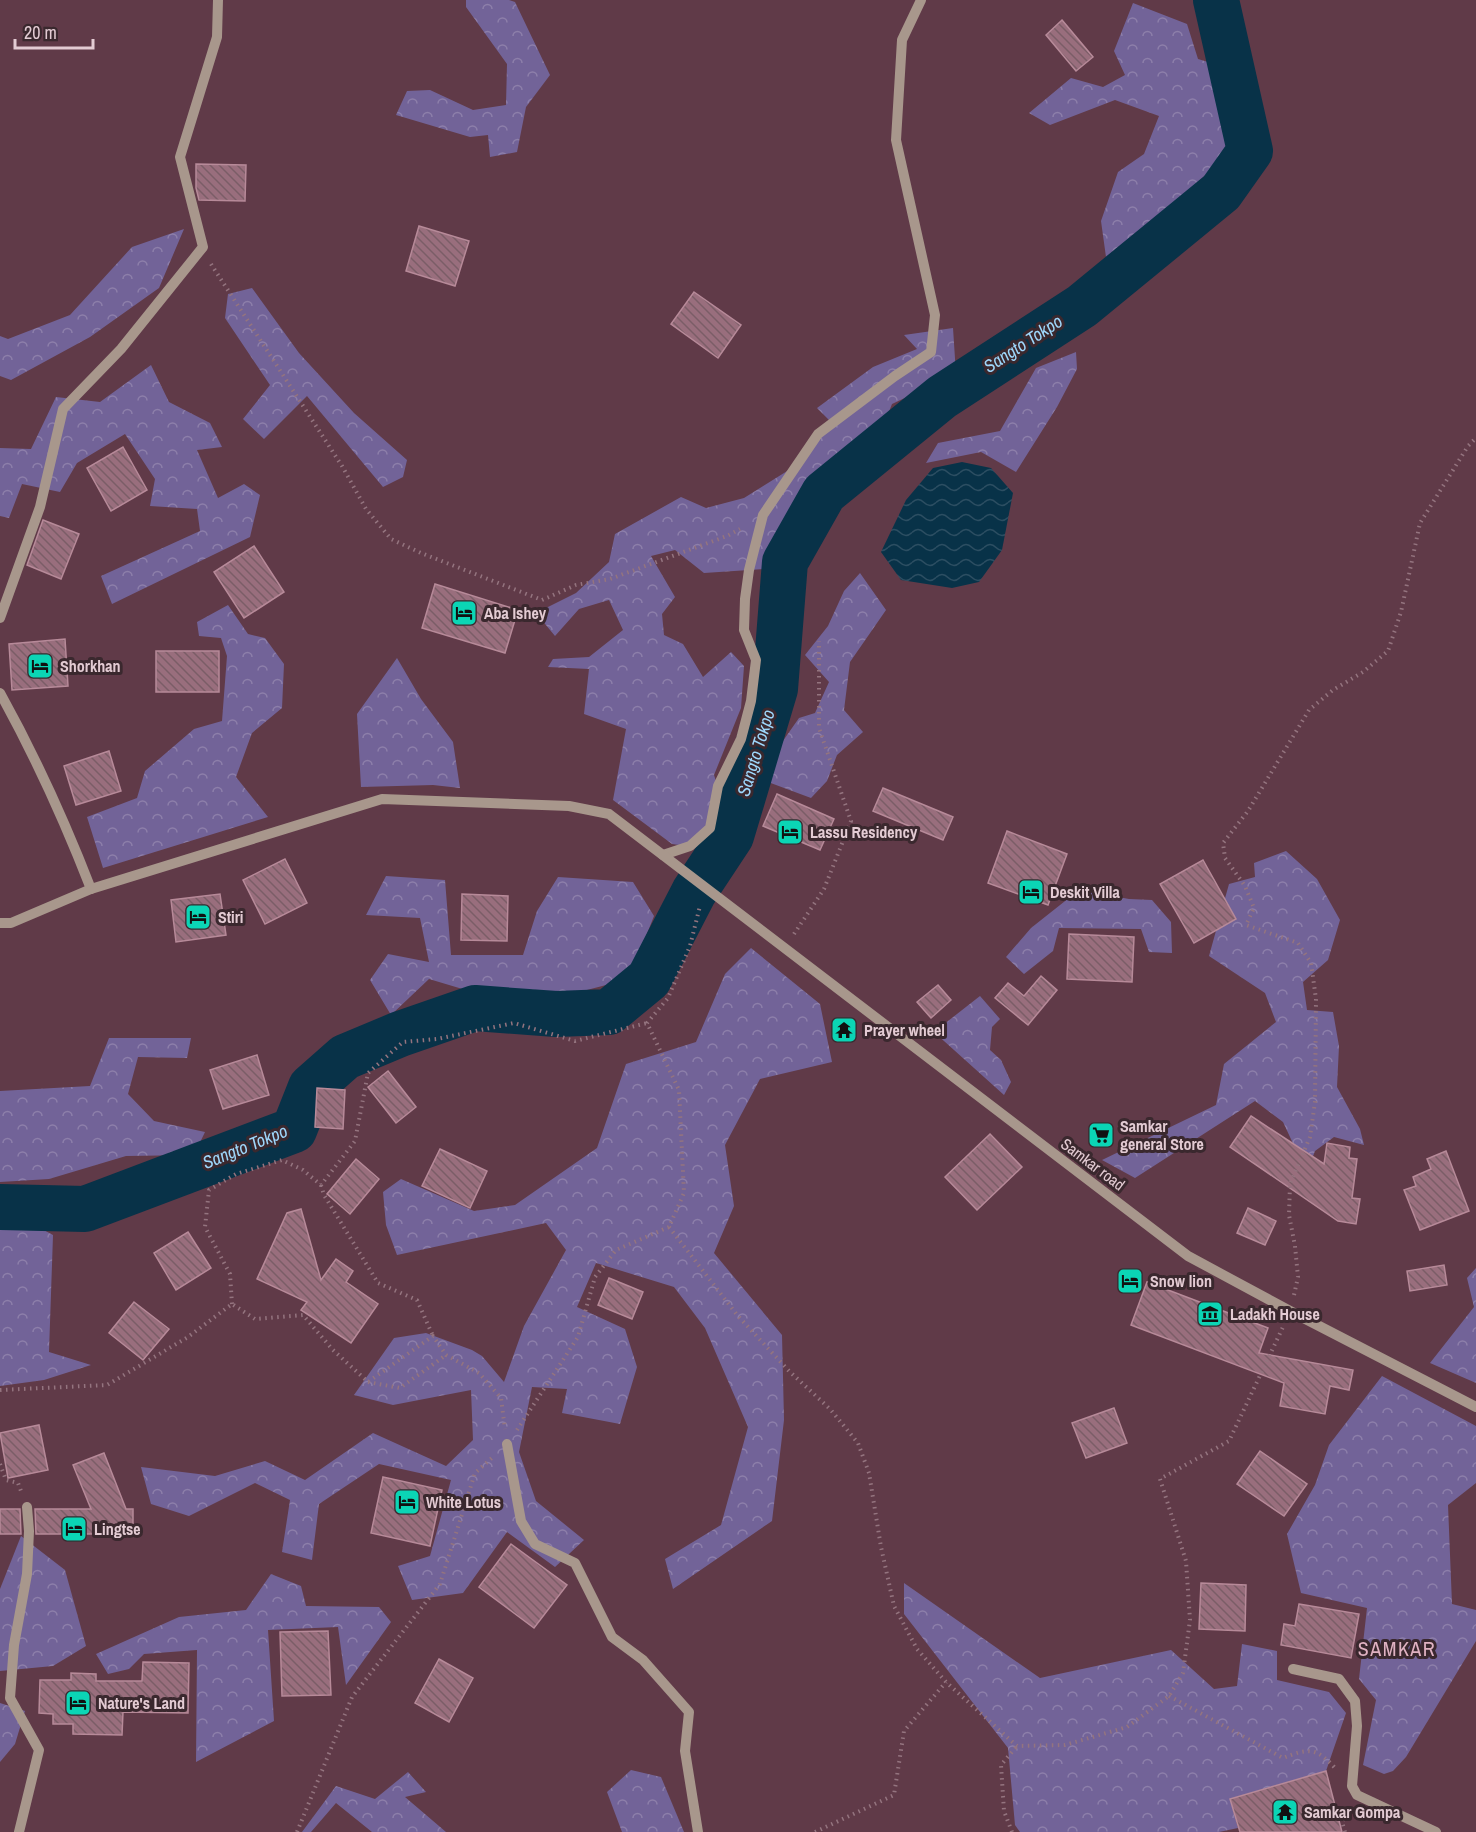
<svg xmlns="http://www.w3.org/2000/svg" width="1476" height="1832" viewBox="0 0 1476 1832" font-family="'Archivo Narrow',sans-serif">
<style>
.forest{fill:url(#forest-crowns)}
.water{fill:url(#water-waves)}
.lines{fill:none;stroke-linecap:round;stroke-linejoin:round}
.river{stroke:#083248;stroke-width:46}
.building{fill:url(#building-back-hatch);stroke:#b78a99;stroke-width:1.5}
.path{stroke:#94747f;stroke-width:4;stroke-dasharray:1.5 4.5;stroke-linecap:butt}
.minor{stroke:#a8978c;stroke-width:10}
.labels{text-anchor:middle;stroke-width:6;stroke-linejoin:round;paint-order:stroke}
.poi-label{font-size:16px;font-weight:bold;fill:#e3cbd3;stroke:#3a282e;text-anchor:start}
.street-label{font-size:16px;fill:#e3cbd3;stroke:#3a282e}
.water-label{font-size:18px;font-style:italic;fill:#9ed7fb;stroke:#3a282e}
.quarter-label{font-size:20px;letter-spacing:1.5px;fill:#e0b2c2;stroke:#3a282e}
</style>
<defs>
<pattern id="forest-crowns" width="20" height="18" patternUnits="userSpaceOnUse" patternTransform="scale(1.5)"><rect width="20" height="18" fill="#726398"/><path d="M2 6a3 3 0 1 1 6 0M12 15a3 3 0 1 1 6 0" fill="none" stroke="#8d7faa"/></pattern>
<pattern id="water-waves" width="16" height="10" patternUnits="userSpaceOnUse" patternTransform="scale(1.5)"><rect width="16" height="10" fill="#083248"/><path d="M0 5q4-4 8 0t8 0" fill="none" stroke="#2c4e62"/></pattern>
<pattern id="building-back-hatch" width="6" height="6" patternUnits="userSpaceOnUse" patternTransform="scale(1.5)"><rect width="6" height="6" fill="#996e7d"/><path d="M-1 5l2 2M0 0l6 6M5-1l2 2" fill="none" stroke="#7b5d67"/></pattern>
</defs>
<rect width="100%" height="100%" fill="#603a48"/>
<g class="forest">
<path d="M466,0H509L515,2L550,75L526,107L517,152L490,157L488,135L470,137L396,115L407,91L430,90L473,110L506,105L507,64L466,7Z"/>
<path d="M1133,3L1187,24L1198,59L1218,65L1230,128L1227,155L1186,193L1106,257L1101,221L1118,172L1144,154L1159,116L1115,100L1050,125L1029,113L1071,78L1103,87L1125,75L1114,51Z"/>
<path d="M184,229L159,288L90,337L11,380L0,376V336L8,339L70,315L132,247Z"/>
<path d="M252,288L299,353L354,413L407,460L403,477L383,487L307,396L264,439L243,419L270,385L225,318L228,294Z"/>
<path d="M953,328L956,374L892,404L884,424L822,470L785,522L765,569L704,573L675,550L651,556L675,597L662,614L664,635L683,644L703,677L731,652L744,666L741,708L714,775L724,806L701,848L672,844L613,800L626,729L584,714L589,669L548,667L553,659L589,657L623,630L609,600L579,609L555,636L536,613L576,593L609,562L615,534L681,497L706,508L744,498L792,468L832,423L817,408L873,367L917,349L904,335Z"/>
<path d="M1076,352L1077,369L1057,407L1016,472L981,452L926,463L938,443L1000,431L1036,368Z"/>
<path d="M151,365L169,402L210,423L222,447L197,450L218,498L244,484L260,495L250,537L112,604L101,576L200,531L197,509L150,506L155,479L125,434L77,463L60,492L22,484L9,518L0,516V448L31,449L56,397L100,402Z"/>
<path d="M860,573L886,610L850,662L844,710L863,732L837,755L827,781L811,798L768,782L778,748L799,718L815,713L829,682L805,655L828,626L844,591Z"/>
<path d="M228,605L248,634L265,638L284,664L282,708L252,733L236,777L268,817L103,868L87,817L137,798L145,771L194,729L222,721L227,656L221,638L199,636L197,622Z"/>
<path d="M397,658L421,699L453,742L460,788L433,785L361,787L357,714Z"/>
<path d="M1286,851L1317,879L1340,920L1328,960L1303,982L1307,1010L1333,1012L1339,1046L1337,1087L1360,1129L1364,1145L1334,1137L1315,1151L1303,1182L1297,1152L1283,1122L1255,1101L1135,1178L1102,1160L1216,1105L1224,1064L1276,1022L1265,993L1209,956L1229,884L1255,877L1254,863Z"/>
<path d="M386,876L445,880L451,955H523L537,911L558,877L633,882L654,916L629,979L560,997L506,1002L429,979L391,1015L370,980L388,954L429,962L420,918L366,915Z"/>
<path d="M1079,890L1129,899L1152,900L1171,922L1172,953L1149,952L1141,929L1059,928L1053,951L1024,974L1006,957L1031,928Z"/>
<path d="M751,948L820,1004L832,1062L760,1079L725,1145L734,1206L714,1253L782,1335L784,1420L772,1521L673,1589L665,1559L721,1525L748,1427L705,1328L674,1287L596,1263L577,1307L625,1329L637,1367L620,1424L562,1413L567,1389L532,1387L519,1452L536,1501L584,1540L555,1567L507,1532L463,1593L412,1600L398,1566L430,1556L451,1480L379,1464L319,1504L312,1560L282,1552L290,1500L255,1483L189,1516L151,1504L141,1467L215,1476L265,1461L305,1480L373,1433L446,1466L473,1440L471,1390L393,1405L354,1395L394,1338L426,1333L472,1350L482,1356L504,1382L524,1326L566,1250L546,1223L397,1255L386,1225L383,1192L401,1179L474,1211L515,1205L597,1148L626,1064L696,1042L725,974Z"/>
<path d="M980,996L1000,1019L992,1027L990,1050L1001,1060L1011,1082L1004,1095L934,1032Z"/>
<path d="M109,1038H191L187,1058L138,1057L128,1094L154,1121L205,1132L194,1155L126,1156L49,1179L0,1182V1091L90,1086Z"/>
<path d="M12,1213L53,1235L49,1352L91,1365L44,1380L0,1386V1222Z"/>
<path d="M1476,1268V1383L1430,1363L1474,1307L1467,1278Z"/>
<path d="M1382,1376L1476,1426V1483L1448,1505L1452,1604L1476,1610V1641L1406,1757L1393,1771L1384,1774L1363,1765L1376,1700L1359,1679L1367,1608L1301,1593L1287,1534L1315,1485L1329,1445Z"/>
<path d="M21,1536L65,1570L86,1646L53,1666L0,1671V1589Z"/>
<path d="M271,1574L301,1586L306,1606L379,1607L391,1622L346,1685L338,1627L268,1630L274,1721L196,1762L197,1650L144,1654L129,1669L108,1674L96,1654L179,1617L246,1610Z"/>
<path d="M904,1583L1040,1678L1171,1650L1214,1689L1237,1686L1242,1644L1277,1651V1680L1329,1692L1346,1713L1326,1771L1230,1799L1238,1828L1219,1832H1020L1015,1825L1008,1748L904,1614Z"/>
<path d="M0,1703L25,1711L15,1744L0,1762Z"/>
<path d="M631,1770L661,1777L684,1832H622L607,1792Z"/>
<path d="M408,1772L426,1792L405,1797L446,1832H372L336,1803L311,1832H302L336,1786L375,1799Z"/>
</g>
<path class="water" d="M962,462L991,468L1013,493L1002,550L979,582L952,588L901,580L881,552L906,500L933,468Z"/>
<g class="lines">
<path class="river" d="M0,1207L85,1209L294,1130L311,1087L345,1057L400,1034L475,1008L556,1014L609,1012L649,979L694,892L731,836L775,689L785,562L824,493L942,397L1082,306L1221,192L1250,151L1216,0"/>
</g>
<g class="building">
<path d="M1062,20L1093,57L1076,71L1046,35Z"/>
<path d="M196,164L246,165L245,201L199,200L196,188Z"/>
<path d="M419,226L469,241L455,286L406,271Z"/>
<path d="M694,292L741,325L718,358L671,324Z"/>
<path d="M123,447L147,490L111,511L87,468Z"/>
<path d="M43,520L79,534L61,579L27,565Z"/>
<path d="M254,546L284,592L244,618L214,572Z"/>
<path d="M435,584L518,610L505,653L422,628Z"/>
<path d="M65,639L68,686L12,690L9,644Z"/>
<rect x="156" y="651" width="63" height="41"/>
<path d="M109,751L121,791L76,805L64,766Z"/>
<path d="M883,788L953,817L943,840L873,811Z"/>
<path d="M777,794L834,819L820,850L763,826Z"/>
<path d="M1007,831L1067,854L1048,905L988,883Z"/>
<path d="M285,859L307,903L265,924L243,880Z"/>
<path d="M1203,860L1236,919L1194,943L1160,884Z"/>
<path d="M220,894L226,935L176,942L171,900Z"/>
<path d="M462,894L508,896L507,941L461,940Z"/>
<path d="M1069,934L1134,937L1132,982L1067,979Z"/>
<path d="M1041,976L1057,990L1028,1025L995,998L1008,983L1024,996Z"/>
<path d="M938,985L951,1000L931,1018L917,1002Z"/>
<path d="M257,1055L269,1095L223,1109L210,1070Z"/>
<path d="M388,1071L416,1107L396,1123L368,1087Z"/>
<path d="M317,1088L345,1090L343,1129L315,1127Z"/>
<path d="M1251,1116L1324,1164L1327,1143L1350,1147L1349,1158L1357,1159L1352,1198L1360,1199L1356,1224L1338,1221L1230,1147Z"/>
<path d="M990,1134L1022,1167L977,1210L945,1177Z"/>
<path d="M440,1149L487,1171L470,1208L422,1186Z"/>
<path d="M1446,1151L1469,1211L1420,1230L1404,1190L1416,1186L1413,1177L1431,1169L1427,1159Z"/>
<path d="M356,1159L379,1179L350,1214L327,1194Z"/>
<path d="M1248,1208L1276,1221L1265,1245L1237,1233Z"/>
<path d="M301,1209L321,1280L336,1259L353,1271L346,1282L378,1304L351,1343L301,1310L307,1302L257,1279L287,1213Z"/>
<path d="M188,1232L211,1268L176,1290L154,1253Z"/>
<path d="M1444,1265L1447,1285L1410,1291L1407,1271Z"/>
<path d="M609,1278L643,1292L632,1319L598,1305Z"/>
<path d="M1147,1282L1268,1328L1259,1353L1353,1370L1349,1390L1330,1386L1325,1414L1280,1406L1284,1383L1131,1325Z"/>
<path d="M134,1302L169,1329L143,1360L109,1333Z"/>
<path d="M1114,1408L1127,1443L1086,1458L1072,1423Z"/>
<path d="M39,1425L48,1470L8,1478L0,1433Z"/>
<path d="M1260,1451L1307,1484L1284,1516L1237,1484Z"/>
<path d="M104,1453L126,1509H133V1534H36L35,1509H91L73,1465Z"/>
<path d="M383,1477L442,1490L430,1546L371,1533Z"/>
<path d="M0,1509H20L21,1534H0Z"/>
<path d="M511,1544L567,1585L534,1628L479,1587Z"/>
<path d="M1201,1583L1246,1585L1245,1631L1199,1629Z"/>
<path d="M1299,1604L1359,1614L1351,1658L1281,1645L1284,1624L1295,1626Z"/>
<path d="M328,1631L331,1695L282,1696L280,1632Z"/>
<path d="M439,1659L473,1678L449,1722L415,1703Z"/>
<path d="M143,1662L189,1663L188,1713L123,1712L122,1735L73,1734V1724H53V1714L39,1713L40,1680H71V1673L96,1674V1681H142Z"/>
<path d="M1326,1771L1342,1832H1240L1230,1799Z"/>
</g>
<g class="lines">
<g class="path">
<path d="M211,264L342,466L366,509L391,539L421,553L542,600L576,585L610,579L727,536L740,529"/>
<path d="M794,934L824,889L851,821L819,728V641"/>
<path d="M321,1185L324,1195L378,1283L417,1300L433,1336"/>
<path d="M669,1227L738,1316L789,1371L830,1409L858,1443L869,1473L881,1547L894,1606L917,1649L946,1682L1017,1746L1065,1745L1127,1727L1169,1696L1183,1673L1190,1620L1186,1561L1160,1479L1229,1441L1283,1327"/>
<path d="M1294,1295L1298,1277L1295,1246L1289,1215L1290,1184L1310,1137L1315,1102L1316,999L1311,963L1298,943L1246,925L1254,908L1245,886L1225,858L1223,843L1248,811L1309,710L1333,690L1363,672L1388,651L1401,612L1420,523L1468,446L1476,438"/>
<path d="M232,1304L230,1274L205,1227L209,1190L236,1174L282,1160L303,1170L321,1185L355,1141L368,1073L403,1042L437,1039L514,1023L575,1041L647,1023"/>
<path d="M368,1382L400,1388L446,1355"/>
<path d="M0,1390L107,1385L188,1337L232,1304L255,1319L303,1315L333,1350L368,1382L433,1336L446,1355L479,1373L501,1398L505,1429"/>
<path d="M517,1430L578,1337L595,1277L616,1250L669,1227L684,1193L679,1090L647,1023L668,998L690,946L700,906"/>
<path d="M0,1464L6,1480L18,1483L21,1491"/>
<path d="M1169,1696L1283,1758C1308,1748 1316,1747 1335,1768"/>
<path d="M297,1832L352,1697L440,1584L475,1473L492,1458"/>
<path d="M815,1832L894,1795L904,1731L946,1682"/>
<path d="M1012,1832L1004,1811L1001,1765L1017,1746"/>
<path d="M1345,1832L1342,1822L1349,1808"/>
</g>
<g class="minor">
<path d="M0,618L40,507L63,409L121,349L203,247L180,157L217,37L218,0"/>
<path d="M0,693C35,756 65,822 91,889"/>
<path d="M663,855L690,846L710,828L718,786L741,739L751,701L756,660L744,630L745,599L749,570L763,515L818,434L895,376L931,352L935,315L896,140L902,40L921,0"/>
<path d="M0,923H11L91,889L382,799L569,806L609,814L1188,1256L1290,1311L1476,1407"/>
<path d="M507,1444L521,1521L535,1544L575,1563L612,1637L643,1660L689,1712L685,1751L698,1832"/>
<path d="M1293,1669L1339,1679L1355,1701L1357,1726L1352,1786L1357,1795L1436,1832"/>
<path d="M19,1832L39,1750L10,1698L14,1645L27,1574L29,1531L27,1507"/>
</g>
</g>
<defs>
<g id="hotel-square" transform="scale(1.35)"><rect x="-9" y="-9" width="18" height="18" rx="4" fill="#0bd5b5" stroke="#3a282e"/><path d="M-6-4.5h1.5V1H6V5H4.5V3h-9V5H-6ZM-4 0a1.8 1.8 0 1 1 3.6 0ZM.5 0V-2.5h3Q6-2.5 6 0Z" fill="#111"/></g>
<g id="temple-square" transform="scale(1.35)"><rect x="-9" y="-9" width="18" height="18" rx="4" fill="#0bd5b5" stroke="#3a282e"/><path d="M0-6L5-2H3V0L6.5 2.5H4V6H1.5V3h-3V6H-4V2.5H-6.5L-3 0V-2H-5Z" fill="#111"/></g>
<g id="supermarket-square" transform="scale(1.35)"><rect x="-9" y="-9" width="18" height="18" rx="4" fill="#0bd5b5" stroke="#3a282e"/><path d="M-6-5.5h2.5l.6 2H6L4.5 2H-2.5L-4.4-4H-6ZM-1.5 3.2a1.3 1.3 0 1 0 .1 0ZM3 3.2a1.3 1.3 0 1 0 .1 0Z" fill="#111"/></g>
<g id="museum-square" transform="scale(1.35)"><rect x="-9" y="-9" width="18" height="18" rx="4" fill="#0bd5b5" stroke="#3a282e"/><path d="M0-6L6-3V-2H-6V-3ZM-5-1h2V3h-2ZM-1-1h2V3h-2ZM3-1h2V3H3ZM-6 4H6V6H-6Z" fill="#111"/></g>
</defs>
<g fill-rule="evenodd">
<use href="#hotel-square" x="464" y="613"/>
<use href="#hotel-square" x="40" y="666"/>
<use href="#hotel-square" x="790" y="832"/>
<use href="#hotel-square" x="1031" y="892"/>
<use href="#hotel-square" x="198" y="917"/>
<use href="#temple-square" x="844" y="1030"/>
<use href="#supermarket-square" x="1101" y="1135"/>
<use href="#hotel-square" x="1130" y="1281"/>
<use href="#museum-square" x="1210" y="1314"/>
<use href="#hotel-square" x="407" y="1502"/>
<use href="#hotel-square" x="74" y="1529"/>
<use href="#hotel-square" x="78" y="1703"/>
<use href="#temple-square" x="1285" y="1812"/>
</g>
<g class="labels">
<g class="poi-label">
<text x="484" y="619">Aba Ishey</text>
<text x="60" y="672">Shorkhan</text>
<text x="810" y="838">Lassu Residency</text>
<text x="1050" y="898">Deskit Villa</text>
<text x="218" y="923">Stiri</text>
<text x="864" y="1036">Prayer wheel</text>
<text x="1120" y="1132">Samkar<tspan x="1120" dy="18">general Store</tspan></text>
<text x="1150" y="1287">Snow lion</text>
<text x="1230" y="1320">Ladakh House</text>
<text x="426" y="1508">White Lotus</text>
<text x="94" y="1535">Lingtse</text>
<text x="98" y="1709">Nature's Land</text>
<text x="1304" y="1818">Samkar Gompa</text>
</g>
<g class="street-label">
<text transform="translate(1093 1164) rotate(37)" y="6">Samkar road</text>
</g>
<g class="water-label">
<text transform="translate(1023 344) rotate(-33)" y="6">Sangto Tokpo</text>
<text transform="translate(756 753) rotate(-73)" y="6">Sangto Tokpo</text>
<text transform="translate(245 1147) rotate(-22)" y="6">Sangto Tokpo</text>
</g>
<g class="quarter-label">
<text x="1397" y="1656">SAMKAR</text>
</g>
</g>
<path d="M15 39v9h78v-9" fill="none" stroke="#e3cbd3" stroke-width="3"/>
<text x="24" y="39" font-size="18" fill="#e3cbd3" stroke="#3a282e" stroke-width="4.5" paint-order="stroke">20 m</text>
</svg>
